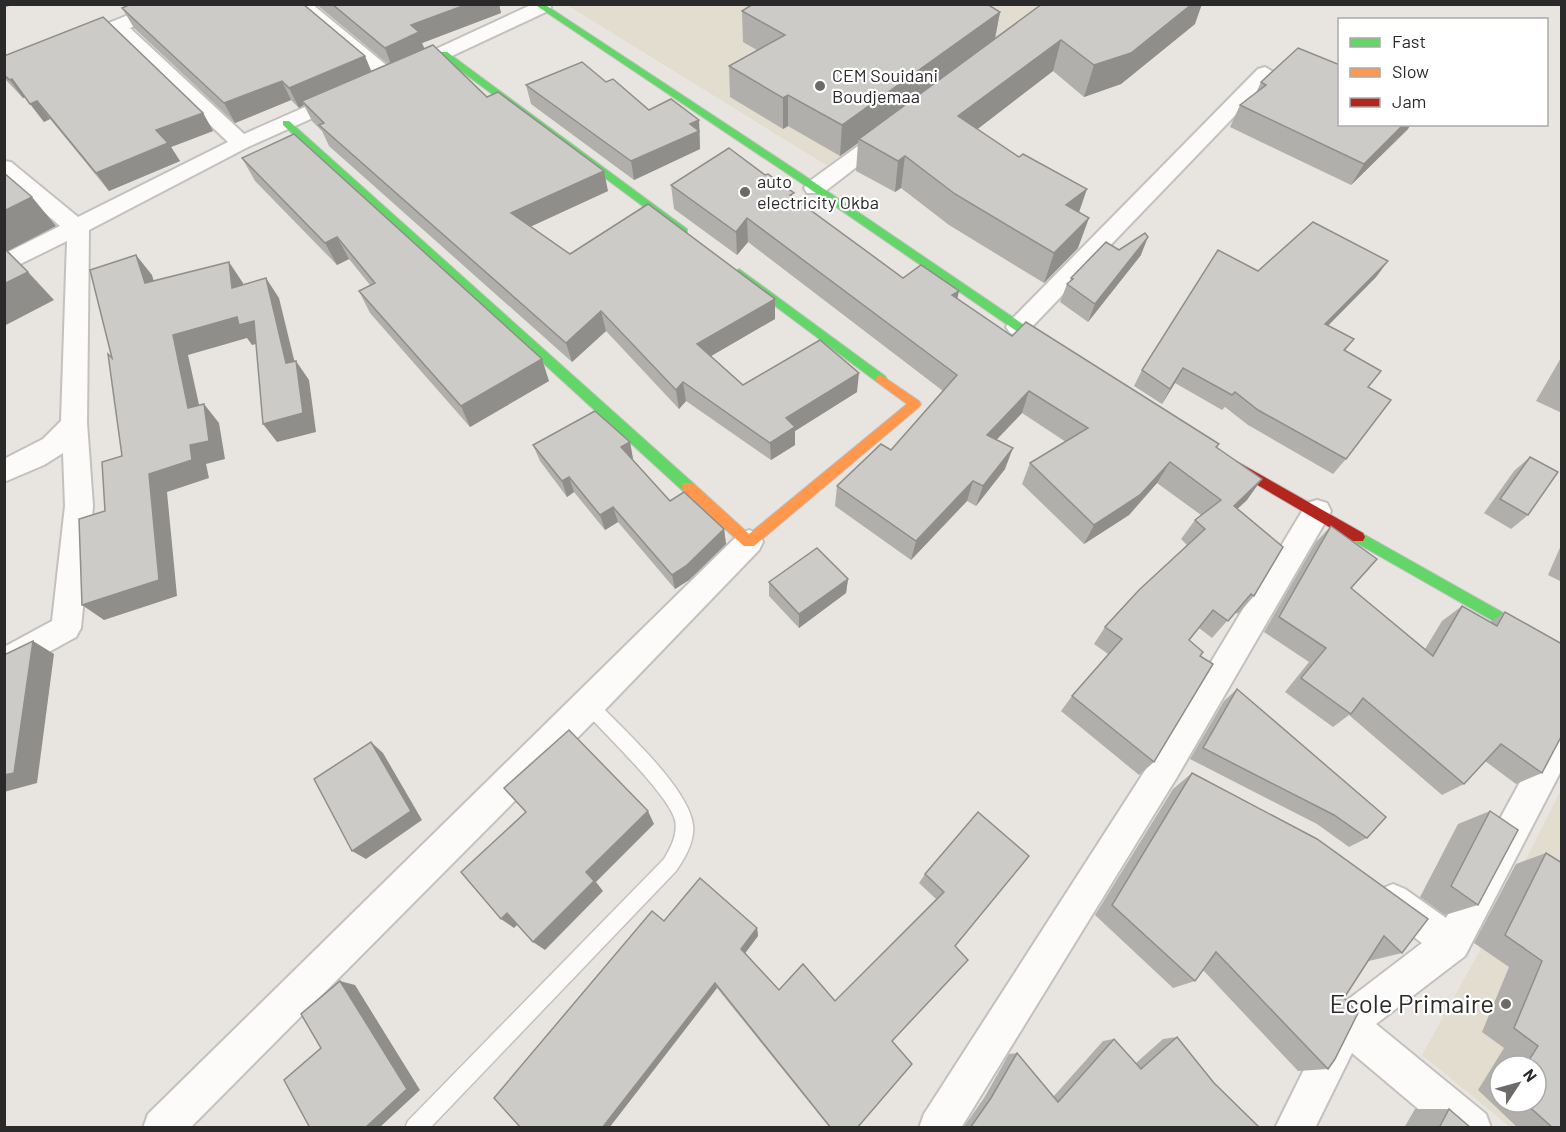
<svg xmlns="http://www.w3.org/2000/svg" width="1566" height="1132" viewBox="0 0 1566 1132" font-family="Barlow,sans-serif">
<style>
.education{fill:#e2ddcf;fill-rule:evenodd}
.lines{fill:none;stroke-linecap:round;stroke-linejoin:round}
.lane-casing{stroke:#c2c1c0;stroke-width:3}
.street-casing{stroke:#c2c1c0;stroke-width:4}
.fast-casing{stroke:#c2c1c0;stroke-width:2}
.slow-casing{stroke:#c2c1c0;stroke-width:2}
.jam-casing{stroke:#c2c1c0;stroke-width:2}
.lane{fill:#fcfbfa;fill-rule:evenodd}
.street{fill:#fcfbfa;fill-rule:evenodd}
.fast{fill:#63d668;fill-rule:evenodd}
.slow{fill:#ff974d;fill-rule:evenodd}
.jam{fill:#b3261e;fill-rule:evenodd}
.wall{fill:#b0afab;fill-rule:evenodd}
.shaded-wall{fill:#908e8b}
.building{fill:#cdcbc7;stroke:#908e8b;stroke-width:1.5}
.poi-dot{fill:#6c6b6a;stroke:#fff;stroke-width:2}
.labels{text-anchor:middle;stroke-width:4.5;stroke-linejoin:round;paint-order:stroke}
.far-poi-label{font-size:18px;fill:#2a2a2a;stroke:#fff;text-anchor:start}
.near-poi-label{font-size:26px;fill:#2a2a2a;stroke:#fff;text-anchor:end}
</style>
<rect width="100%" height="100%" fill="#e8e5e0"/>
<g class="education">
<path d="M567,5H1050L831,168Z"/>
<path d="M1561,790V1127H1510L1422,1055L1479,952ZM1500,1066H1536V1102H1500Z"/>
</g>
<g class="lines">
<g class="lane-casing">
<path id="lane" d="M589,697L595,700C621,727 689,788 693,825C695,841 685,858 676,871L430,1128H405L408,1121L664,859C671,847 678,834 675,820C668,794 604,733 583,710L581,705L583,700Z"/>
</g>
<g class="street-casing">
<g id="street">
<path d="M155,4H181L130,28L244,134L337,93L344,91L354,97L351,101L248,147L89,230L87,423L93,506L81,628L76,637L4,677V647L52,621L65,506L63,453L44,465L4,482V459L43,439L61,421L67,241L4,272V254L60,226L4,178V161L11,162L78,217L228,142L115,34L79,48L70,42L72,38Z"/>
<path d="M291,4H312L396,73L399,77L396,81H382Z"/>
<path d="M533,4H549L551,7L548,11L424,69L417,71L408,65L410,61Z"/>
<path d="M1265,67L1275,73L1272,77L1026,333L1018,336L1010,333L1006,327L1010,321L1258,69Z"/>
<path d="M887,128L894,130L897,134L894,138L823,193H807L804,188L807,183L880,130Z"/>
<path d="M1317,500L1327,503L1331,511L1327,519L1177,777L961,1128H919L924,1114L1155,755L1307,503Z"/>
<path d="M749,530L759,534L763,542L759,550L600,715L190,1128H143L148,1114L739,534Z"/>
<path d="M1562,721V769L1465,956L1376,1024L1486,1114L1491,1128H1441L1352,1053L1315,1128H1275L1333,1011L1422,943L1381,913L1376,901L1381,889L1393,884L1405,889L1446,918L1551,725Z"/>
</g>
</g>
<g class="fast-casing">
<g id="fast">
<path d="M534,4H544L802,174L1061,350L1063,353L1061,356H1053L794,178Z"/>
<path d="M441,52H447L687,229V233H679L441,56Z"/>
<path d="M283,121H289L693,483L694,487L693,491H683L283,125Z"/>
<path d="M739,269L885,376L887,379L885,382H877L735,276L734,273Z"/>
<path d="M1358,531L1562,646V660L1353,541L1351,537L1353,533Z"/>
</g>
</g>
<g class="slow-casing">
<path id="slow" d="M881,375L919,401L921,404L919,407L754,546H744L683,491L682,487L683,483H693L749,534L907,404L877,382L875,379L877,376Z"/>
</g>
<g class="jam-casing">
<path id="jam" d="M1222,453L1363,533L1365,537L1363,541H1353L1218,462L1216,458Z"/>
</g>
<use href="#lane" class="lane"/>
<use href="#street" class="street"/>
<use href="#fast" class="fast"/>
<use href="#slow" class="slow"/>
<use href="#jam" class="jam"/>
</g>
<g class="wall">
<path d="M125,4H303L371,71L388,64L316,4H499L501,13L422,43L424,49L608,191L531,226L570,254L775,319L711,356L743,385L857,392L795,431V445L771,460L686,401L679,409L606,331L572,362L329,146L322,131L312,121L304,105L299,108L291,100L235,123L134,28L122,8L127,6Z"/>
<path d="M742,11L1000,12L995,39L1195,24L1121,84L1084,97L1053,71L977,129L1079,212L1078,248L1044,283L949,225L901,188L895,192L856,171L858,143L840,156L788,126L783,129L730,97L729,66L757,50L743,42Z"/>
<path d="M4,56L203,113L213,131L171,147L180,161L109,191L50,119L44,122L26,97L23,98L5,79Z"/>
<path d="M606,82L649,110L699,120L700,149L634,180L531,104L526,85Z"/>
<path d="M1261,82L1408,129L1351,185L1230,127L1240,105L1256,93Z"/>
<path d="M242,158L549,381L470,427L370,313L359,291L370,285L349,259L337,265L255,181Z"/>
<path d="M765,175L794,199L903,278L957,298L1012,336L1219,444L1217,447L1247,500L1237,509L1254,596L1238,614L1235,612L1212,638L1199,628L1189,640L1200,656L1154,762L1139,775L1061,711L1072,696L1108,654L1094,644L1105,627L1187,545L1181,539L1195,520L1201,515L1157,483L1129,515L1084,544L1022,484L1030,463L1066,442L1022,413L996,440L1005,469L976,506L967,501L911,560L835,506L837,486L891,450L943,391L748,242L737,255L674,209L671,185Z"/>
<path d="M1119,250L1141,255L1088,322L1060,302L1067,284L1070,282L1071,278Z"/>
<path d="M1388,261L1376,277L1328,325L1354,339L1345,351L1368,387L1346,459L1333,474L1248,425L1225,407L1222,410L1175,383L1162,404L1134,386L1142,370L1258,271Z"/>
<path d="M1562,356V413L1536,401Z"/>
<path d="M630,442L633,459H632L670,501L724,529L726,544L689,580L675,589L618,522L605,530L574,492L567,497L540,461L533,445Z"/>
<path d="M1530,457L1528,515L1511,529L1484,513L1514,471Z"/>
<path d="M1331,526L1351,588L1425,649L1442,621L1462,606L1490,622L1505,612L1542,773L1516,784L1485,761L1464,784L1442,795L1349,715L1333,727L1285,692L1309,662L1264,632L1316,542Z"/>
<path d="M1562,543V582L1548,575Z"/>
<path d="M848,579L846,593L799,628L769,596V582Z"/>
<path d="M1237,689L1367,838L1349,847L1317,824L1190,759L1224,701Z"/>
<path d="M1192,773L1317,839L1402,953L1369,961L1368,960L1344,998L1328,1069L1298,1071L1203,970L1195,981L1173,988L1095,915L1173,789Z"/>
<path d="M1490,811L1478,905L1445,915L1420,897L1458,824Z"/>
<path d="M978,812L955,946L892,1041L857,1128H830L717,988L609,1128H521L664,921L757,928L758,936L745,953L779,990L835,1001L936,899L919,883L925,874Z"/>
<path d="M1546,853L1562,1128H1518L1478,1090L1504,1048L1482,1032L1509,967L1474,943L1516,864ZM1500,1066H1536V1102H1500Z"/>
<path d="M1177,1037L1214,1083L1260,1128H963L984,1098L1009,1054L1017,1053L1053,1097L1103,1041L1114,1039L1136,1063L1163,1039Z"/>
<path d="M1415,1109H1449L1471,1128H1404Z"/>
</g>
<g class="shaded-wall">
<path d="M4,4H14L4,8Z"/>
<path d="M468,4H499L501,13L422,43L426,52L392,67L385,48L411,25Z"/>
<path d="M1192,4H1202L1195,24L1121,84L1084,97L1094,65Z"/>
<path d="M1000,12L994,43L859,139L858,143L840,156L842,125Z"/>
<path d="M1061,40L1053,71L953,148L958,116Z"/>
<path d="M365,56L373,75L302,101L304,105L299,108L289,88Z"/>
<path d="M12,79L26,97L23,98L10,80Z"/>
<path d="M282,81L291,100L235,123L224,103Z"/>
<path d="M788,95V126L783,129V98Z"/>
<path d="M37,101L50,119L44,122L30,104Z"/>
<path d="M203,113L213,131L171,147L180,161L109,191L96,173L156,130Z"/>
<path d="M699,120L700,149L634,180L631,161L690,124Z"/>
<path d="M1404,124H1411L1408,129L1351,185L1364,164Z"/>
<path d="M905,156L901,188L895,192L898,161Z"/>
<path d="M604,171L608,191L517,233L511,213Z"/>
<path d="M1087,189L1076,221L1066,205Z"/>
<path d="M32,197L56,226L4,253V211Z"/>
<path d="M747,218L748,242L737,255L736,232Z"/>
<path d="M1089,218L1078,248L1044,283L1054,253Z"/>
<path d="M337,237L349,259L337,265L325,243Z"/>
<path d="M1148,237L1141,255L1088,322L1095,304Z"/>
<path d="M136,255L152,275L160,303L145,283Z"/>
<path d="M1388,261L1376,277L1314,340L1325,324Z"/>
<path d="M229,262L243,283L246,308L232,288Z"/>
<path d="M28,272L54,300L4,326V284Z"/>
<path d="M266,278L279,298L299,380L296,361L309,380L316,432L277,442L263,424L286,363Z"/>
<path d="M959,291L954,314L952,295Z"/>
<path d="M775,299V319L699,363L697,344Z"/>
<path d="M601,311L606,331L572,362L566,343Z"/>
<path d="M237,317L254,321L267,341L252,345L247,338L188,355L204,427L188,408L173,335Z"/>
<path d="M542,359L549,381L470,427L461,406Z"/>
<path d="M1183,368L1175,383L1162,404L1170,389Z"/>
<path d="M859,373L857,392L795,431V445L771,460L770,443L786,418Z"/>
<path d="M683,382L686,401L679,409L676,390Z"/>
<path d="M1029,391L1022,413L981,456L987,435Z"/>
<path d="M204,404L219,423L225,459L206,464L209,478L167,492L177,596L104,620L82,605L149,474L190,445Z"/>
<path d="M630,442L633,459L625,463L621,447Z"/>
<path d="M1013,448L1005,469L976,506L983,486Z"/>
<path d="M1170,462L1157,483L1129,515L1084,544L1094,525Z"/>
<path d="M569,477L574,492L567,497L562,481Z"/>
<path d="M1262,479L1247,500L1219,526L1234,506Z"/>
<path d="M973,481L967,501L911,560L916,541Z"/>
<path d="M613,507L618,522L605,530L600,515Z"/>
<path d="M724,529L726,544L689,580L675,589L672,575Z"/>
<path d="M848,579L846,593L799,628V614Z"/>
<path d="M33,641L54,654L37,783L4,792V775Z"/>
<path d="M371,742L383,753L422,820L366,859L352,851Z"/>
<path d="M648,811L654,824L596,882L603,891L545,950L533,942L586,872Z"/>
<path d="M507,913L520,922L514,928L501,919Z"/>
<path d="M757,928L758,936L743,956L741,949Z"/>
<path d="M340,981L355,985L420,1090L379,1128H365Z"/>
<path d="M715,983L717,988L609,1128H602Z"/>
</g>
<g class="building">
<path d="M131,4H303L365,56L289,88L282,81L224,103L122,8Z"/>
<path d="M332,4H468L411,25L419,32L385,48Z"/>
<path d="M753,4H987L1000,12L842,125L788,95L783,98L729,66L785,35L742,11Z"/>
<path d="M1042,4H1192L1131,53L1094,65L1061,40L958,116L1019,157L1023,154L1087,189L1066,205L1089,218L1054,253L955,194L905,156L898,161L859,139Z"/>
<path d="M103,17L203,113L156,130L168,143L96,173L37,101L30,104L12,79L10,80L4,75V56Z"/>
<path d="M433,45L487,97L498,92L604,171L511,213L570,254L648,204L775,299L697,344L743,385L820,340L859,373L786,418L795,427L770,443L683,382L676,390L601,311L566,343L319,125L324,123L302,101Z"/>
<path d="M1298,48L1340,65V124H1404L1364,164L1240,105L1266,85L1261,82Z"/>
<path d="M582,62L606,82L613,79L649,110L671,99L699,120L690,124L699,131L631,161L526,85Z"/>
<path d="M294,134L542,359L461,406L359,291L375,283L337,237L325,243L242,158Z"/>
<path d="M729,148L765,175L768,174L794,193L790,195L903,278L921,265L959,291L952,295L1012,336L1026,322L1219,444L1216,447L1262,479L1234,506L1283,547L1254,596L1251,594L1228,621L1213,610L1189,640L1203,652L1200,656L1213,664L1154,762L1072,696L1122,639L1105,627L1139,590L1205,529L1195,520L1221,500L1170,462L1140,495L1094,525L1030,463L1088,428L1029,391L987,435L1013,448L983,486L973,481L916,541L837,486L881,444L891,450L957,375L747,218L736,232L671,185Z"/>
<path d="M4,173L32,197L4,211Z"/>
<path d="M1313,222L1388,261L1325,324L1354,339L1344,350L1381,371L1368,387L1391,400L1346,459L1258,410L1235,392L1232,395L1183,368L1170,389L1142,370L1218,250L1258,271Z"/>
<path d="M1145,233L1148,237L1095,304L1067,284L1073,279L1071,278L1106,242L1119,250Z"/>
<path d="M4,248L28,272L4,284Z"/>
<path d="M136,255L145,283L229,262L232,288L266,278L286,363L296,361L303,413L263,424L254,321L239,325L237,317L173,335L188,408L204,404L209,441L190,445L192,460L149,474L159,580L82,605L79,519L105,511L102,462L122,456L108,354L112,358L90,270Z"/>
<path d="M595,411L630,442L621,447L670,501L684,492L724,529L686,566L672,575L613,507L600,515L569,477L562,481L533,445Z"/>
<path d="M1530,457L1558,472L1528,515L1500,499Z"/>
<path d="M1331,526L1377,559L1351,588L1433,656L1462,606L1497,626L1505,612L1562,644V735L1542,773L1501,744L1464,784L1363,698L1351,714L1301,678L1326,648L1279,617Z"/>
<path d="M817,548L848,579L799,614L769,582Z"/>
<path d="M33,641L14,773L4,775V655Z"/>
<path d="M1237,689L1386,817L1367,838L1334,815L1203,748Z"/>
<path d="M569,730L648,811L586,872L594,881L533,942L507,913L501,919L461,872L526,812L504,788Z"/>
<path d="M371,742L411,811L352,851L314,779Z"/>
<path d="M1192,773L1317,839L1428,919L1402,953L1384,936L1344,998L1358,1013L1335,1059L1328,1069L1216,952L1195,981L1112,905Z"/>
<path d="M1490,811L1518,830L1478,905L1451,886Z"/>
<path d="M978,812L1029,856L955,946L968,960L892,1041L912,1064L857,1128H831L715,983L602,1128H521L494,1098L652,911L664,921L700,878L757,928L741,949L779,990L803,964L835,1001L944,892L925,874Z"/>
<path d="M1546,853L1562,863V1128H1553L1524,1102H1536V1066H1525L1538,1046L1514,1028L1542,961L1505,935Z"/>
<path d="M340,981L407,1089L365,1128H310L284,1080L321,1048L301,1014Z"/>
<path d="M1177,1037L1214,1083L1260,1128H970L991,1098L1017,1053L1058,1102L1114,1039L1141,1069Z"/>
<path d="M1449,1109L1471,1128H1439Z"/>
</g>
<g class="poi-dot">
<circle cx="820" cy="86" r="6"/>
<circle cx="745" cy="192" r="6"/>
<circle cx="1506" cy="1004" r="6"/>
</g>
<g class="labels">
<g class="far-poi-label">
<text x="832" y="82">CEM Souidani<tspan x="832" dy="21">Boudjemaa</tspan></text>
<text x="757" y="188">auto<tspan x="757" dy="21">electricity Okba</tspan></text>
</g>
<g class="near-poi-label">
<text x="1494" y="1013">Ecole Primaire</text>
</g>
</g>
<rect width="1566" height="1132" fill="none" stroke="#2a2a2a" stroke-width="12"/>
<rect x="1338" y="18" width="210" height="108" fill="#ffffff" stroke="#aaaaaa" stroke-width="1.5"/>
<rect x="1350" y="38" width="30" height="9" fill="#63d668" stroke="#aaaaaa" stroke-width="1.5"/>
<text x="1392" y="48" font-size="18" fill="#2a2a2a">Fast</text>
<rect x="1350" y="68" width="30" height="9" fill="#ff974d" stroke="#aaaaaa" stroke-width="1.5"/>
<text x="1392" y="78" font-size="18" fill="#2a2a2a">Slow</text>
<rect x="1350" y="98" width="30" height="9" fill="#b3261e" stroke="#aaaaaa" stroke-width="1.5"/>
<text x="1392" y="108" font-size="18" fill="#2a2a2a">Jam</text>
<g transform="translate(1518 1084) rotate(54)"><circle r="28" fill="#ffffff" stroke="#aaaaaa" stroke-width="1.5"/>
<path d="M0-4.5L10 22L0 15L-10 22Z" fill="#6c6b6a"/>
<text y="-9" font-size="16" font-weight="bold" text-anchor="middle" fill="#2a2a2a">N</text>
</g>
</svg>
